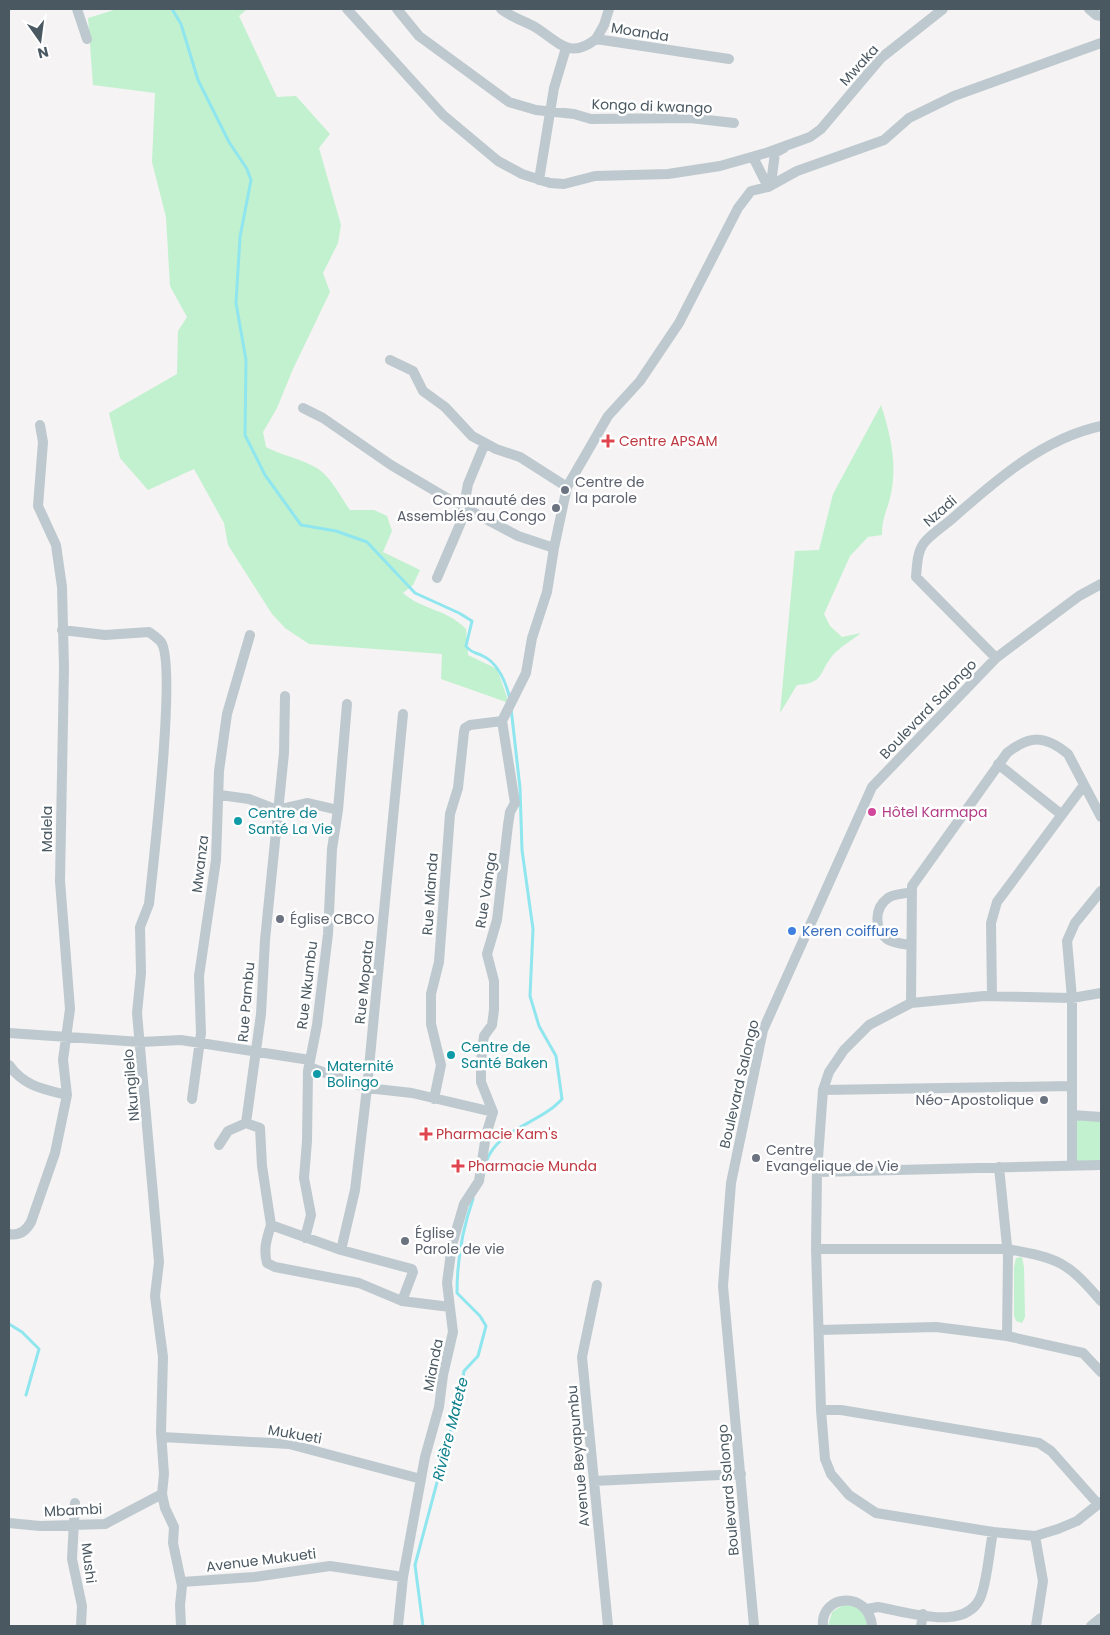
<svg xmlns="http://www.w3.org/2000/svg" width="1110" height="1635" font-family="Poppins,sans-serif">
<rect width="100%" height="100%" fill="#f5f3f3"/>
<!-- green -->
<path fill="#c2f1cf" d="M 117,9 L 247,9 L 239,16 L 277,97 L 296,96 L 330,134 L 319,148 L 341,225 L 338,243 L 323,273 L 330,292 L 293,369 L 277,408 L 263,432 L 266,447 C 281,455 298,458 313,466 C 329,473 340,496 350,510 L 374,510 L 387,516 L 392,531 L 383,552 L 420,570 L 413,585 L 403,593 C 422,610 447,609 466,629 L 468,655 L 497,669 L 509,703 L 441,679 L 442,654 L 309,644 L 285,628 L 272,614 L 228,545 L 224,523 L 194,469 L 148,490 L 120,458 L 109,413 L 177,374 L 178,331 L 187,317 L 170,286 L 166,217 L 152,162 L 155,93 L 93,85 L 88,18 Z
M 881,405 C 891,436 898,466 890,498 C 886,513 882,519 882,535 L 868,537 L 850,556 L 824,614 L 830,626 L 842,637 L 861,633 C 852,640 840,647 833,655 C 818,673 825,683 797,685 L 780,713 L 795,551 L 819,550 L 833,494 Z
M 1077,1120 L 1101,1121 L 1101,1159 L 1099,1161 L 1077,1161 Z
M 1022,1257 L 1024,1267 L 1025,1317 L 1022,1323 L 1016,1321 L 1014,1316 L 1014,1267 L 1016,1258 Z
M 843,1605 C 857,1605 867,1612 867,1626 L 828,1626 L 832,1612 Z"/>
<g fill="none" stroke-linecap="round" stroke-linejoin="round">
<!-- stream -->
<path stroke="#8fe6ee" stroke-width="3" d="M 172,9 L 181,24 L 198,80 L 229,142 L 247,169 L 251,180 L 240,237 L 236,303 L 246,360 L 245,435 L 265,475 L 301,525 L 336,531 L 367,542 L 415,593 L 459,613 L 472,621 L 466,646 C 471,653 475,652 483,656 C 498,663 506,683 510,699
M 486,1162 C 498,1128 540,1124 562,1099 L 556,1056 L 539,1026 L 530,996 L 533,929 L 522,850 L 520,788 L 511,708
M 9,1324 L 22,1332 L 39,1349 L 26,1395
M 423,1626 L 415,1565 L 460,1396 L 464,1371 L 478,1356 L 486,1326 L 480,1316 L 457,1293 C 457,1259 462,1230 473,1199"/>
<!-- minor -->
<path stroke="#bec9cf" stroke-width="10" d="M 77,9 L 87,39
M 347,9 L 443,115 L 498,161 L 522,174 L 550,183 L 564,184 L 595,176 L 668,174 L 720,166 L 766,153 L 810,137 L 821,129 L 881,58 L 943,9
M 397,9 L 419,36 L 509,102 L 536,110 L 574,114 L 591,119 L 690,118 L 734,123
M 501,9 C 511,17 524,21 535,27 C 559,42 569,60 596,39 L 729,59
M 1089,9 L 1096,15 L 1101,16
M 596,39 L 604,25 L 609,9
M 753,157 L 768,187
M 539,180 L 554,88 L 566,48
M 768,187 L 772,176 L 775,153 L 784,148
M 390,360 L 413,371 L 423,391 L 445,407 L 472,436 L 496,449 L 520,457 L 567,487
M 303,408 L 323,418 L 391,465 L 452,501 L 518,536 L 554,548
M 437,578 L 461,522 L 468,484 L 485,443
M 62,630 L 105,635 L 149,632 C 153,635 158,638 161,642 C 177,664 153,866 149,904 L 140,927 L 141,973 L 137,1013 L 159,1262 L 155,1296 L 163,1357 L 161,1432 L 164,1474 L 162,1494 L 165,1508 L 174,1527 L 173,1543 L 182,1586 L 180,1605 L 181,1626
M 996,658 L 916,577 C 917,566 917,552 924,543 C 931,534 944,526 953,518 C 996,480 1044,438 1101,426
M 285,696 L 284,753 L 265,940 L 261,1014 L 246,1123 L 260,1128 L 262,1166 L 271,1225 L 341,1250 L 412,1269 L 413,1272 L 402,1301
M 998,764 L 1062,815
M 220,795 L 249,799 L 277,810 L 308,803 L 338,810
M 910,945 C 903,944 893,943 887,939 C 874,929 874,908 888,898 C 893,894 904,894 911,892
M 1101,993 L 1072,998 L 984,996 L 911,1003 L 869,1025 L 844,1050 L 829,1072 L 823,1090 L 817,1172 L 816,1249 L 821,1410 L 825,1459 L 831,1474 L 849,1495 L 876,1513 L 993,1532 L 1035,1536 L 1058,1529 L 1077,1521 L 1101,1502
M 992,996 L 991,923 L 997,902 L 1084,785
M 911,1003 L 912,886 L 1007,753 C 1030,735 1045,735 1068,754 L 1101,817
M 9,1033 L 141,1042 L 181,1040 L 310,1060
M 9,1065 C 24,1086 42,1089 67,1095
M 309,1067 L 367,1088 L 412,1093 L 493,1112
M 823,1090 L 1072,1086
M 192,1099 L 201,1033 L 199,976 L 216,860 L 219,771 L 227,714 L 250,635
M 434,1099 L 441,1065 L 431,1024 L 431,994 L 439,962 L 450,814 L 458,788 L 464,732 L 465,728 L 470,725 L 502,721
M 493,1112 L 481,1082 L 481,1061 L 484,1036 L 492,1025 L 494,1010 L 494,981 L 487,954 L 497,920 L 508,825 L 510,812 L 515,803 L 502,721 L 526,673 L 532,638 L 547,592 L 554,548 L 567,487 L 608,416 L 640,381 L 679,323 L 738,208 L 751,191 L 768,187 L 797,171 L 884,140 L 909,118 L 954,96 L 1101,43
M 1072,1115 L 1101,1117
M 219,1145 L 228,1131 L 246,1123
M 1072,1166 L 1072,998 L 1067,941 L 1075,923 L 1101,891
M 999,1167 L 1008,1256 L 1007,1336
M 817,1172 L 1101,1165
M 271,1225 C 267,1238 263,1249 267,1263 L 275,1267 L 359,1283 L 402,1301 L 450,1307
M 9,1234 C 19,1236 26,1231 31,1222 L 55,1153 L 67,1095 L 63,1060 L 70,1009 L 60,881 L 64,668 L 62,587 L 56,545 L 38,506 L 43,442 L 40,425
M 305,1238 L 311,1215 L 304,1178 L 307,1141 L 308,1071 L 317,1025 L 328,934 L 332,849 L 338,810 L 347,704
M 816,1249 L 1007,1249 C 1058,1258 1067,1261 1101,1301
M 341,1250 L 355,1190 L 367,1088 L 403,714
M 597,1285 L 582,1357 L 608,1626
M 819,1330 L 936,1327 L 1007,1336 L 1083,1353 L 1101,1372
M 821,1410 L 841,1410 L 1039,1443 L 1051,1451 L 1098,1504
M 162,1437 L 289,1444 L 421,1479
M 594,1481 L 741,1474
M 75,1503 L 72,1559 L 82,1606 L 81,1626
M 9,1523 L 40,1526 L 105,1524 L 162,1494
M 1035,1536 L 1043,1581 L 1036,1626
M 182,1582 L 254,1577 L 330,1566 L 403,1577
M 867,1609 L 878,1607 C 908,1612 970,1634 982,1593 C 988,1574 989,1552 993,1532
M 398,1626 L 403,1577 L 425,1457 L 439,1407 L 443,1375 L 453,1332 L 447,1283 L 452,1245 L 464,1204 L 479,1181 L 486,1135 L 493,1112
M 754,1626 L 723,1286 L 731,1183 L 763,1030 L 872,787 L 996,658 L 1079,596 L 1101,584
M 823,1626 C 820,1594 869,1590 872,1626
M 921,1626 L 923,1614
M 1091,1626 L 1101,1618"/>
</g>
<!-- markers -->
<g fill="#e0444e" stroke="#fff" stroke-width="2">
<path d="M605.5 433.5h5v5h5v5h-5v5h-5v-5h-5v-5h5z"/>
<path d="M423.5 1126.5h5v5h5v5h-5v5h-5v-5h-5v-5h5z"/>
<path d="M455.5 1158.5h5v5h5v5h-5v5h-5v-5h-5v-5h5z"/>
</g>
<g fill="#6b7280" stroke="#fff" stroke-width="2">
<circle cx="565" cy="490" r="5"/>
<circle cx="556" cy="508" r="5"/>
<circle cx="280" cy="919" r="5"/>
<circle cx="1044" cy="1100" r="5"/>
<circle cx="756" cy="1158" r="5"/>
<circle cx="405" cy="1241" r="5"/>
</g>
<circle fill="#d1479c" stroke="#fff" stroke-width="2" cx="872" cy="812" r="5"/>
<g fill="#0f9aa8" stroke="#fff" stroke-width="2">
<circle cx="238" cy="821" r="5"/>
<circle cx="451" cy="1055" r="5"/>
<circle cx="317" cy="1074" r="5"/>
</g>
<circle fill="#3f7fe0" stroke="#fff" stroke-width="2" cx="792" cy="931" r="5"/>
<g text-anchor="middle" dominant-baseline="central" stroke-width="5" stroke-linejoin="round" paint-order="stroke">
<!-- street labels -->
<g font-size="14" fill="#4a5861" stroke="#fff">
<text transform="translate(640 32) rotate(9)">Moanda</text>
<text transform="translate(859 65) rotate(-48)">Mwaka</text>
<text transform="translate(652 106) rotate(2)">Kongo di kwango</text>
<text transform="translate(940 511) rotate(-41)">Nzadi</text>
<text transform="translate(928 709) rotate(-46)">Boulevard Salongo</text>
<text transform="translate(47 829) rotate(-90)">Malela</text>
<text transform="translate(200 864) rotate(-83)">Mwanza</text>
<text transform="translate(486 890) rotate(-81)">Rue Vanga</text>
<text transform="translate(430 894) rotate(-86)">Rue Mianda</text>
<text transform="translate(364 982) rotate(-84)">Rue Mopata</text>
<text transform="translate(307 985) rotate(-83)">Rue Nkumbu</text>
<text transform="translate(246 1002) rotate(-85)">Rue Pambu</text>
<text transform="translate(739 1084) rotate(-77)">Boulevard Salongo</text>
<text transform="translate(131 1085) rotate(-95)">Nkungilelo</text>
<text transform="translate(433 1365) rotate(-79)">Mianda</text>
<text transform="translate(295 1434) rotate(10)">Mukueti</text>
<text transform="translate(578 1456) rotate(-95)">Avenue Beyapumbu</text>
<text transform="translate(728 1490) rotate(-95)">Boulevard Salongo</text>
<text transform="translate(73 1510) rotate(-3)">Mbambi</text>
<text transform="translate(261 1560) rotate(-7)">Avenue Mukueti</text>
<text transform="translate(89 1563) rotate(83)">Mushi</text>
</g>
<!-- health labels -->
<g font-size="14" fill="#be3a42" stroke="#fff" text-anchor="start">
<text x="619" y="441">Centre APSAM</text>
<text x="436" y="1134">Pharmacie Kam's</text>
<text x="468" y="1166">Pharmacie Munda</text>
</g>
<!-- worship labels -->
<g font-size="14" fill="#5b616d" stroke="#fff" text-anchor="start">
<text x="575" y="482">Centre de<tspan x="575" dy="16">la parole</tspan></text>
<text x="546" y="500" text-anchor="end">Comunauté des<tspan x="546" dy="16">Assemblés au Congo</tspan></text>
<text x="290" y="919">Église CBCO</text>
<text x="1034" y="1100" text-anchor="end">Néo-Apostolique</text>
<text x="766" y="1150">Centre<tspan x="766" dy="16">Evangelique de Vie</tspan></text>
<text x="415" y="1233">Église<tspan x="415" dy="16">Parole de vie</tspan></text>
</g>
<!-- hotel labels -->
<g font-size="14" fill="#b23c85" stroke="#fff" text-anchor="start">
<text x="882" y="812">Hôtel Karmapa</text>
</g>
<!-- culture labels -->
<g font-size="14" fill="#0d838f" stroke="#fff" text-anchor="start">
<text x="248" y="813">Centre de<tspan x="248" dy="16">Santé La Vie</tspan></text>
<text x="461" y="1047">Centre de<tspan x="461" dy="16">Santé Baken</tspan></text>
<text x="327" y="1066">Maternité<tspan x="327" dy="16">Bolingo</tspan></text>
</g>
<!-- shop labels -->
<g font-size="14" fill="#366cbe" stroke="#fff" text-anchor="start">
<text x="802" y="931">Keren coiffure</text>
</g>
<!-- water labels -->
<g font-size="15" font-style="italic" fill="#0c7f8a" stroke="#fff">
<text transform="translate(450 1429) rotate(-76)">Rivière Matete</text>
</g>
</g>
<!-- border -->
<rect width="1110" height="1635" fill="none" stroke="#4a5861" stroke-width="20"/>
<!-- north arrow -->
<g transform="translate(40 40) rotate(166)" stroke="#ffffff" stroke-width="4" paint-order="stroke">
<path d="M0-4L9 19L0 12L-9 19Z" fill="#4a5861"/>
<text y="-8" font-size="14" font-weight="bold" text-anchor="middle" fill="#4a5861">N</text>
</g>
</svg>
